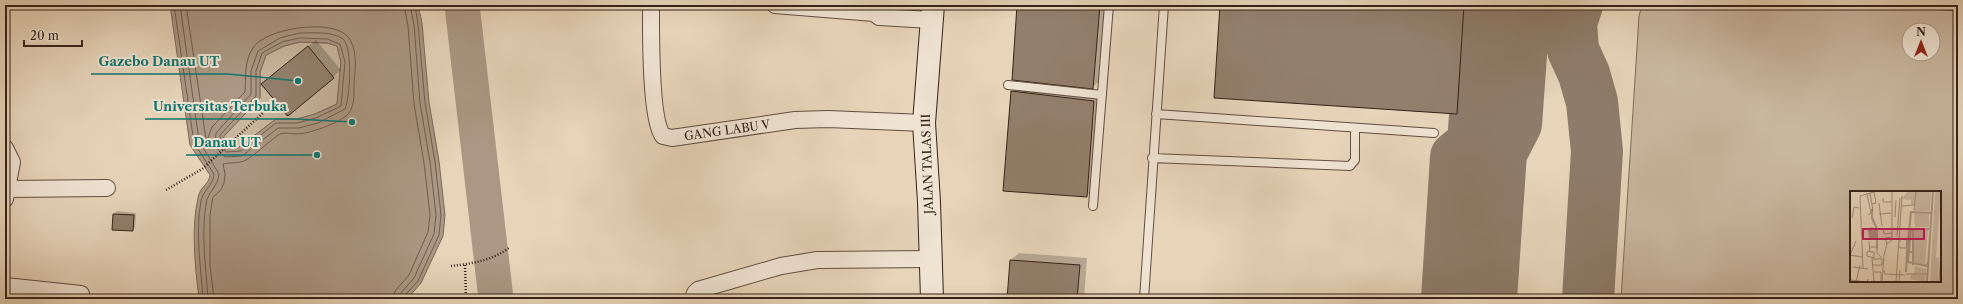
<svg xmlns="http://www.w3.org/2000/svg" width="1963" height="304" font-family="'Libre Caslon Text',serif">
<rect width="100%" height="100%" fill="#e7d4b9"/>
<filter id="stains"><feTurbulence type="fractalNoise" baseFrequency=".005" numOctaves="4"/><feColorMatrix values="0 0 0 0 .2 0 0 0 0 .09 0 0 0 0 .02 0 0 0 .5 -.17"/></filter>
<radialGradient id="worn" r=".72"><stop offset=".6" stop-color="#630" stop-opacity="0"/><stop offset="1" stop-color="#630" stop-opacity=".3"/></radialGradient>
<!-- green -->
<path fill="#c9b69e" stroke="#806c5c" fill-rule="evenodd" d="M 1642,5 L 1860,5 L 1958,11 L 1958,299 L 1621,299 L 1639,16 ZM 1909,30 L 1933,30 L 1933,54 L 1909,54 ZM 1851,192 L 1940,192 L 1940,281 L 1851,281 Z
M 300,42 L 327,43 L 337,46 L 341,62 L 337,104 L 315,114 L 297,119 L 276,119 L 238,148 L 228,149 L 223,141 L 224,136 L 260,98 L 260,72 L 266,55 L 284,46 ZM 308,47 L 334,78 L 287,116 L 262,84 Z"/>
<!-- water -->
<path fill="#ab9783" stroke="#7c6859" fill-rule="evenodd" d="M 170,5 L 418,5 L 422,23 L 429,102 L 439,161 L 445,215 L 443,236 L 421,283 L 407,299 L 200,299 L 199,298 C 195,267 191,228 198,198 C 200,186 209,185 210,175 L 190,145 ZM 300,42 L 327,43 L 337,46 L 341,62 L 337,104 L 315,114 L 297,119 L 276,119 L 238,148 L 228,148 L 223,141 L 224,136 L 260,98 L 260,72 L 266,55 L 284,46 Z"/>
<!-- shadow -->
<path fill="#0003" d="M 1018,5 L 1106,5 L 1100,80 L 1093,87 Z
M 1221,5 L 1471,5 L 1464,106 L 1457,113 Z
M 316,40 L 341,70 L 288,115 L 270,77 Z
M 1020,84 L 1101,94 L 1094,189 L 1086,196 L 1012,91 Z
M 117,211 L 136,213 L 135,227 L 133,230 L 114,214 Z
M 1019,253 L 1087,258 L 1084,299 L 1008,299 L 1011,260 Z"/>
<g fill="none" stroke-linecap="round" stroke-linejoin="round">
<!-- shore -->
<path stroke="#705c4e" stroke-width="1" d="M 174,5 L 194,143 L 214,174 C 213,186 203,190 201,201 C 195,233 201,267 203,299
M 180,5 L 199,141 L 219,174 C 218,187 208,191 206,204 C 201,236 206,267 208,299
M 186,5 L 206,139 L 208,138 L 212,127 L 245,92 C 246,77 244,61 253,48 C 265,28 333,18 348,37 C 358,49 355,70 354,84 C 354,94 355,109 346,116 C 336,124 311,133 298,134 C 293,134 285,132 280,134 C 274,137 255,155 246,160 C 239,164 230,162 223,164 L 225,174 L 224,183 L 221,190 L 213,197 L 210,215 L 210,265 L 214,299
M 300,33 C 313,33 332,31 343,39 C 353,48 350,98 345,109 L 318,123 L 299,128 L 278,128 L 242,156 L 225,157 L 221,154 L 215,144 L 216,133 L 251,94 L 251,71 L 258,51 L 280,38 Z
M 300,38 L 327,39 L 340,44 L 345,62 L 341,106 L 316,118 L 297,123 L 276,123 L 241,151 L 226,152 L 220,143 L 220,135 L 256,96 L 256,71 L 262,53 L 282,42 Z
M 393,299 L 395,291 L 409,275 L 428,232 L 430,215 L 424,163 L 414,104 L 408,26 L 404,5
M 399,299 L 401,293 L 414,278 L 434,234 L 436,215 L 430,162 L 420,103 L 414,25 L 410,5
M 404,299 L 405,295 L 418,281 L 439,235 L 441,215 L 435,162 L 425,103 L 418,24 L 415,5"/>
<!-- river -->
<path stroke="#ab9783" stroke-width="35" d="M 462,5 L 496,299"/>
<!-- taxiway -->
<path stroke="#8e7b69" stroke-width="52" d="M 1577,5 L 1571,23 L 1573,50 L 1584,74 L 1592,102 L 1597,151 L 1588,299
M 1447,299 L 1456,157 L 1473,143 L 1483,5
M 1491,299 L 1501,153 L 1516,124 L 1524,14 L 1528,5"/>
</g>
<!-- building -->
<path fill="#927f6c" stroke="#362219" d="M 1017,5 L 1100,5 L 1093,89 L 1012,80 Z
M 1220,5 L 1464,5 L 1457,114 L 1214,98 Z
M 308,46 L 334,78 L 288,116 L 261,84 Z
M 1011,91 L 1094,101 L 1087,197 L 1003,191 Z
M 113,214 L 134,215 L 133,231 L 112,230 Z
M 1010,260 L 1080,265 L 1077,299 L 1007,299 Z"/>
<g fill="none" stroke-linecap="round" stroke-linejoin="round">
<defs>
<path id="lane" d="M 1008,85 L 1102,95
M 1156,114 L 1434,133
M 1152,158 L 1350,166 L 1355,160 L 1355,128
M 1093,206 L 1109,5
M 1144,299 L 1164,5"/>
<path id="street" d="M 651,5 C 651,30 650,120 663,136 L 672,138 L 795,120 L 828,119 L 924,123
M 775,5 L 874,13 L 879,17 L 931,20
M 5,148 L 12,162 L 5,199
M 7,189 L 107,188
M 5,286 L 81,294
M 693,299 L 695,293 L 698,290 L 781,266 L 817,260 L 929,259"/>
<path id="secondary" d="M 932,299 L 929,202 L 924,123 L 933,5"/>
</defs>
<!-- lane casing -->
<use href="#lane" stroke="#624e41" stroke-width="10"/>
<!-- street casing -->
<use href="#street" stroke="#624e41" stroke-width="18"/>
<!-- secondary casing -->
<use href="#secondary" stroke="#362219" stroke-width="24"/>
<!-- path -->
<path stroke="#362219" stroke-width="2.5" stroke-dasharray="1 2" stroke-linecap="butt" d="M 166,190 L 202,169 L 275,102
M 465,265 L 466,299
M 451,266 C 471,264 494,260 510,247"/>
<!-- lane -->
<use href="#lane" stroke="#efe3d2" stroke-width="8"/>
<!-- street -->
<use href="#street" stroke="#efe3d2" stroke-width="16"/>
<!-- secondary -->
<use href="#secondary" stroke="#efe3d2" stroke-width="22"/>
</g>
<g text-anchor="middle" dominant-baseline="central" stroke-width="4" stroke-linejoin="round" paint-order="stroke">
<!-- street labels -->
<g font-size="12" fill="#362219" stroke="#efe3d2">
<text transform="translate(727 130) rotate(-8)">GANG LABU V</text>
<text transform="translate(927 164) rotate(-92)">JALAN TALAS III</text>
</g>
</g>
<!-- overview -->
<g transform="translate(1850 191)">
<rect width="91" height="91" fill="#e7d4b9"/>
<path d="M 58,0 L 81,0 L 80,20 L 64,20 L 65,15 L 61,13 L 61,9 L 52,8 ZM 85,0 L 91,0 L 86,66 L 89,67 L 88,91 L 80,91 ZM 64,21 L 79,23 L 79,36 L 65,36 ZM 64,38 L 78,39 L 75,74 L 62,71 ZM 65,75 L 76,78 L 75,91 L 60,88 L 61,83 L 64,83 Z" fill="#c9b69e"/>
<path d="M 22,36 L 26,39 L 27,46 L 24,49 L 19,48 L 18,38 Z" fill="#ab9783"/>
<path fill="none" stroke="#ab9783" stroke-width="2" d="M 22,18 L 22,27 L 27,38 L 27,58M 62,61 L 57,61 L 61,21 L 82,22M 78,72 L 76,75 L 58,71 L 61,38 L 79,38M 63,74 L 63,37M 56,81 L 57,61M 77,91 L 83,0"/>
<path fill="none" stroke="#a08d79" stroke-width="1" d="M 20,2 L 23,20M 17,3 L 21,22 L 18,24M 10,5 L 13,78M 10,5 L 27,0M 33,7 L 33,11 L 42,11M 29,12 L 32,35M 22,13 L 26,12 L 24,1M 52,15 L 65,14M 64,19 L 66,0M 29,23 L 41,22M 45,26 L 46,9M 2,27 L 4,16 L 9,17M 33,38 L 34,43 L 42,42M 47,45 L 50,7M 19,50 L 20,61 L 24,61 L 24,67 L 17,65 L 17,61 L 20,60M 37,53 L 35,47 L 42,46M 50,55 L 50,57 L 56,57 L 57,49 L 50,48 L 50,51M 20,56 L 27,56 L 27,62 L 32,67M 0,64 L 6,50M 0,64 L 12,66M 22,67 L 24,91M 22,74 L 32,74 L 32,68 L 23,68M 3,76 L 18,78M 34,79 L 35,83 L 55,84M 24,81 L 31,81 L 31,90M 56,83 L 78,83M 0,89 L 17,91 L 18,88M 6,91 L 10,74M 32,91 L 34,64 L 37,53 L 42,49 L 42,0M 46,91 L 52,5M 49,91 L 50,79M 89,91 L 91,61"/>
<path fill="#c2185b" fill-opacity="0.15" stroke="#c2185b" stroke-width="2" d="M 13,38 L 74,38 L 74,48 L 13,48 Z"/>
<rect width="91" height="91" fill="none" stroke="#362219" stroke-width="2"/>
</g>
<!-- callouts -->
<path fill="none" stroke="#0f766e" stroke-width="1.5" d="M298 81L228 74H91M352 122L295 119H145M317 155L269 155H186"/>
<g fill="#0f766e" stroke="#efe3d2" stroke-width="1.5">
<circle cx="298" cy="81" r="4"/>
<circle cx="352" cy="122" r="4"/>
<circle cx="317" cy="155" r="4"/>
</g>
<g font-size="13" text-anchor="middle" font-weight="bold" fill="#0f766e" stroke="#efe3d2" stroke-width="4" stroke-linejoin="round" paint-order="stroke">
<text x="159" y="66">Gazebo Danau UT</text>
<text x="220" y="111">Universitas Terbuka</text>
<text x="227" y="147">Danau UT</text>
</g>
<!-- margin -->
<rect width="1963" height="304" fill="none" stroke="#e7d4b9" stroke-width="20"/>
<rect x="6" y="6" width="1951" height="292" fill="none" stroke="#362219" stroke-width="2"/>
<rect x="10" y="10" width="1943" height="284" fill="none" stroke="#362219"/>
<!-- north arrow -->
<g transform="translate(1921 42)"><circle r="19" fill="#efe3d2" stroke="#a59688"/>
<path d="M0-3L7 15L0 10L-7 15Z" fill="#8f2418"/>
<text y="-6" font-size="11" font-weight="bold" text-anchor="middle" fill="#362219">N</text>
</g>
<!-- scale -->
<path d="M24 40v6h58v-6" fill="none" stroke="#362219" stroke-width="2"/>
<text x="30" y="40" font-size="12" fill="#362219" stroke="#efe3d2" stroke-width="3" paint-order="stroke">20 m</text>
<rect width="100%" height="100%" filter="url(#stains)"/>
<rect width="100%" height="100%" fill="url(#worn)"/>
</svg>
